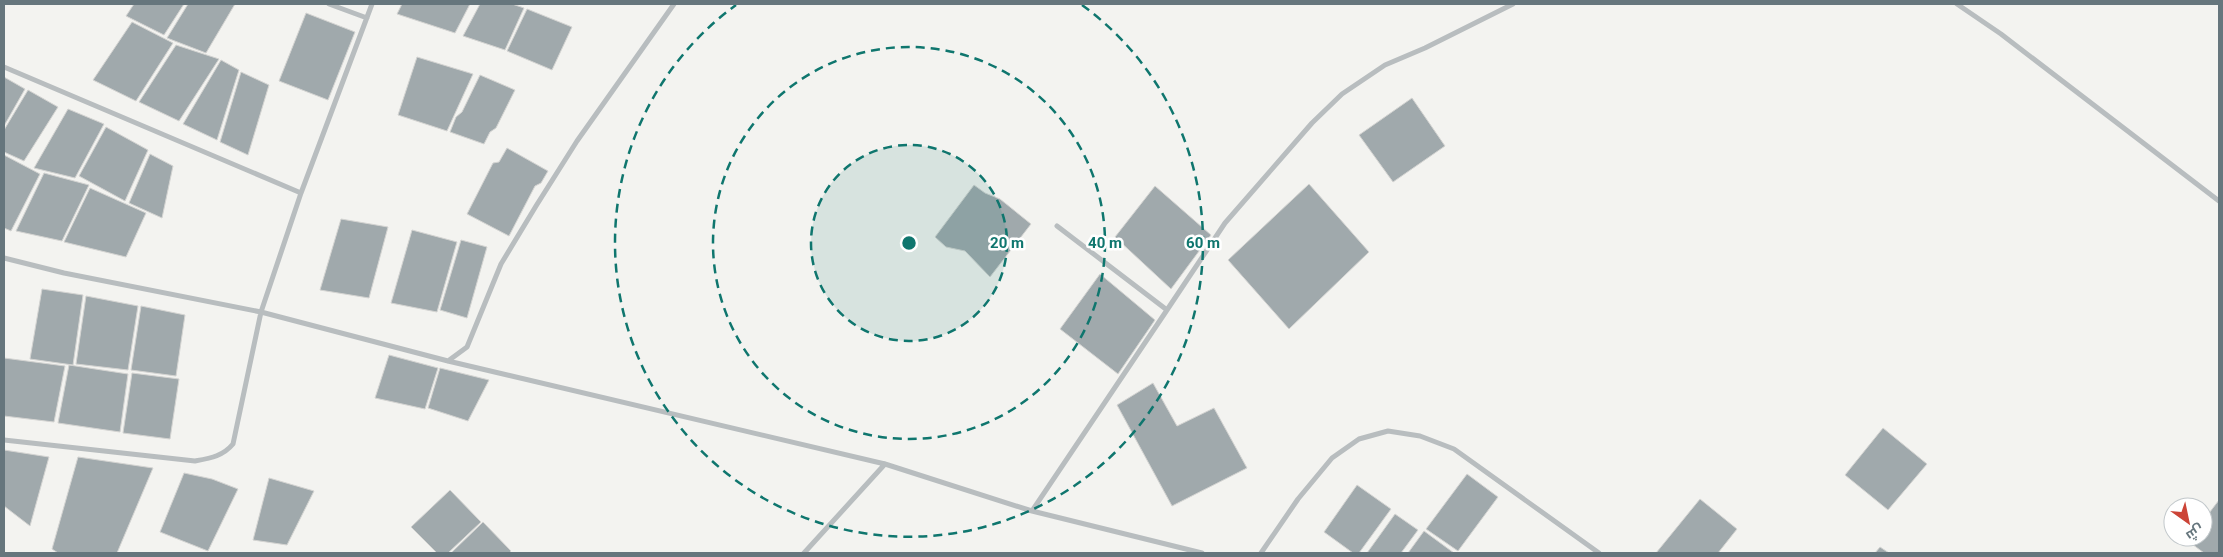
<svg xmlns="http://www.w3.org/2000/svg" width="2223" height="557" font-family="Roboto,Cairo,sans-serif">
<rect width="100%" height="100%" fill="#f3f3f0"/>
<!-- building -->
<path fill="#a0a9ac" stroke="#d4d4d2" d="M 134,4 L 184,4 L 164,35 L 126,16 Z
M 188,4 L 235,4 L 206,53 L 167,38 Z
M 402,4 L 470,4 L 455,33 L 397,14 Z
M 480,4 L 512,4 L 524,8 L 505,50 L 463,36 Z
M 527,9 L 572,27 L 552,70 L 507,51 Z
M 306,13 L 355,32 L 328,100 L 279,81 Z
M 132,22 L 173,43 L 136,101 L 93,80 Z
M 176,45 L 219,59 L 179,121 L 139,102 Z
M 417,57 L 473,74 L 447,131 L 398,115 Z
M 221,60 L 239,70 L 217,140 L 183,124 Z
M 241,72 L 269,85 L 248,155 L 220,142 Z
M 480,75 L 515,90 L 496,128 L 490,132 L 484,144 L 450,132 L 456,117 L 462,112 Z
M 4,77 L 25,89 L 4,126 Z
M 28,90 L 58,107 L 24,161 L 4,152 L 4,130 Z
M 1412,98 L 1445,146 L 1393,182 L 1359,135 Z
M 68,109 L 104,124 L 75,178 L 34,168 Z
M 106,127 L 148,150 L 125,201 L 79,176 Z
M 507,148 L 548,171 L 541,183 L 535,186 L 509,236 L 467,214 L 493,163 L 499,162 Z
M 150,154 L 173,166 L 162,218 L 129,203 Z
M 4,155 L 40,174 L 11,231 L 4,228 Z
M 44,173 L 89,185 L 62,241 L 16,231 Z
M 1309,184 L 1369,252 L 1289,329 L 1228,260 Z
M 974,185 L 985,193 L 1000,199 L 1031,224 L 990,277 L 965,251 L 946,247 L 935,237 Z
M 1155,186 L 1211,235 L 1171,289 L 1115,237 Z
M 90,188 L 146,213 L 126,257 L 64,242 Z
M 341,219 L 388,227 L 369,298 L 320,290 Z
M 412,230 L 457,242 L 437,312 L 391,303 Z
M 461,240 L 487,247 L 467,318 L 440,310 Z
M 1100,274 L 1155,320 L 1118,374 L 1060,329 Z
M 42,289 L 83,295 L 73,365 L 30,359 Z
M 86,296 L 138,306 L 128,370 L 76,364 Z
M 141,306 L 185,315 L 176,376 L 131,370 Z
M 389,355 L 438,368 L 425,409 L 375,398 Z
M 4,358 L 65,366 L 54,422 L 4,416 Z
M 69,365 L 128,374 L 120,432 L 58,423 Z
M 440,368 L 489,380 L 468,421 L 428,408 Z
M 132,373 L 179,379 L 170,439 L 123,433 Z
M 1153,383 L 1177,426 L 1214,408 L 1247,468 L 1172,506 L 1117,405 Z
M 1883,428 L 1927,464 L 1888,510 L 1845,475 Z
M 4,450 L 49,457 L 30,526 L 4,506 Z
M 78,457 L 153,468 L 117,553 L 58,553 L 52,549 Z
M 184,473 L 212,479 L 238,489 L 208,551 L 160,532 Z
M 1467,474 L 1498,497 L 1458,551 L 1426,529 Z
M 269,478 L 314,491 L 287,545 L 253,540 Z
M 1357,485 L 1391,509 L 1359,553 L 1353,553 L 1324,532 Z
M 450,490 L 481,522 L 448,553 L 437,553 L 411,527 Z
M 1700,499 L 1737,529 L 1718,553 L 1656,553 Z
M 2219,500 L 2219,553 L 2204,553 L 2188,541 L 2191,537 L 2203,537 L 2203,521 Z
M 1395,514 L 1418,530 L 1401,553 L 1367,553 Z
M 483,522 L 511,551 L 509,553 L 451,553 Z
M 1424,531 L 1454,553 L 1408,553 Z
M 1880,547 L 1889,553 L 1875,553 Z"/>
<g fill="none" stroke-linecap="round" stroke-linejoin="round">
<!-- minor -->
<path stroke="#b8bdbf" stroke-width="5" d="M 329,4 L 367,18
M 1957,4 L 2001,34 L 2219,201
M 4,67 L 301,193
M 4,258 L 64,273 L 261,312 L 448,361 L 885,464 L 1032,511 L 1167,310 L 1057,226
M 1167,310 L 1225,223 L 1312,123 L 1342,94 L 1385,65 L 1425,48 L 1513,4
M 448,361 L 467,347 L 501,264 L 536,206 L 577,141 L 674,4
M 4,440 L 195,461 C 211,458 223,456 233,444 L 261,312 L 301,193 L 372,4
M 1032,511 L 1202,553
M 804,553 L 885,464
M 1261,553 L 1298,499 L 1332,458 L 1359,439 L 1388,431 L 1420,436 L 1454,449 L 1599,553"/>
</g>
<!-- distance rings -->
<circle cx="909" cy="243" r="98" fill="#0f766e" fill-opacity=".12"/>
<g fill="none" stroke="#0f766e" stroke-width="2.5" stroke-dasharray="9 6">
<circle cx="909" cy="243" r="98"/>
<circle cx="909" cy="243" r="196"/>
<path d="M1082 5A294 294 0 1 1 736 5"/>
</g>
<circle cx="909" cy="243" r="8" fill="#0f766e" stroke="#fff" stroke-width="2.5"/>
<g font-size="15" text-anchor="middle" font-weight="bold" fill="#0f766e" stroke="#fff" stroke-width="5" stroke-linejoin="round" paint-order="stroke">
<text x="1007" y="248">20 m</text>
<text x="1105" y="248">40 m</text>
<text x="1203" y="248">60 m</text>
</g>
<!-- border -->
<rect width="2223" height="557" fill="none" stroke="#66767d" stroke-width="10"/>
<!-- north arrow -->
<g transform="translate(2188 522) rotate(147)"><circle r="24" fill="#ffffff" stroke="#c2c8cb"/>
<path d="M0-4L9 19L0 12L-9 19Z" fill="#cc4437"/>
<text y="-8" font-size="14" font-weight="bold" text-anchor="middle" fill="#66767d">ش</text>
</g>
</svg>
